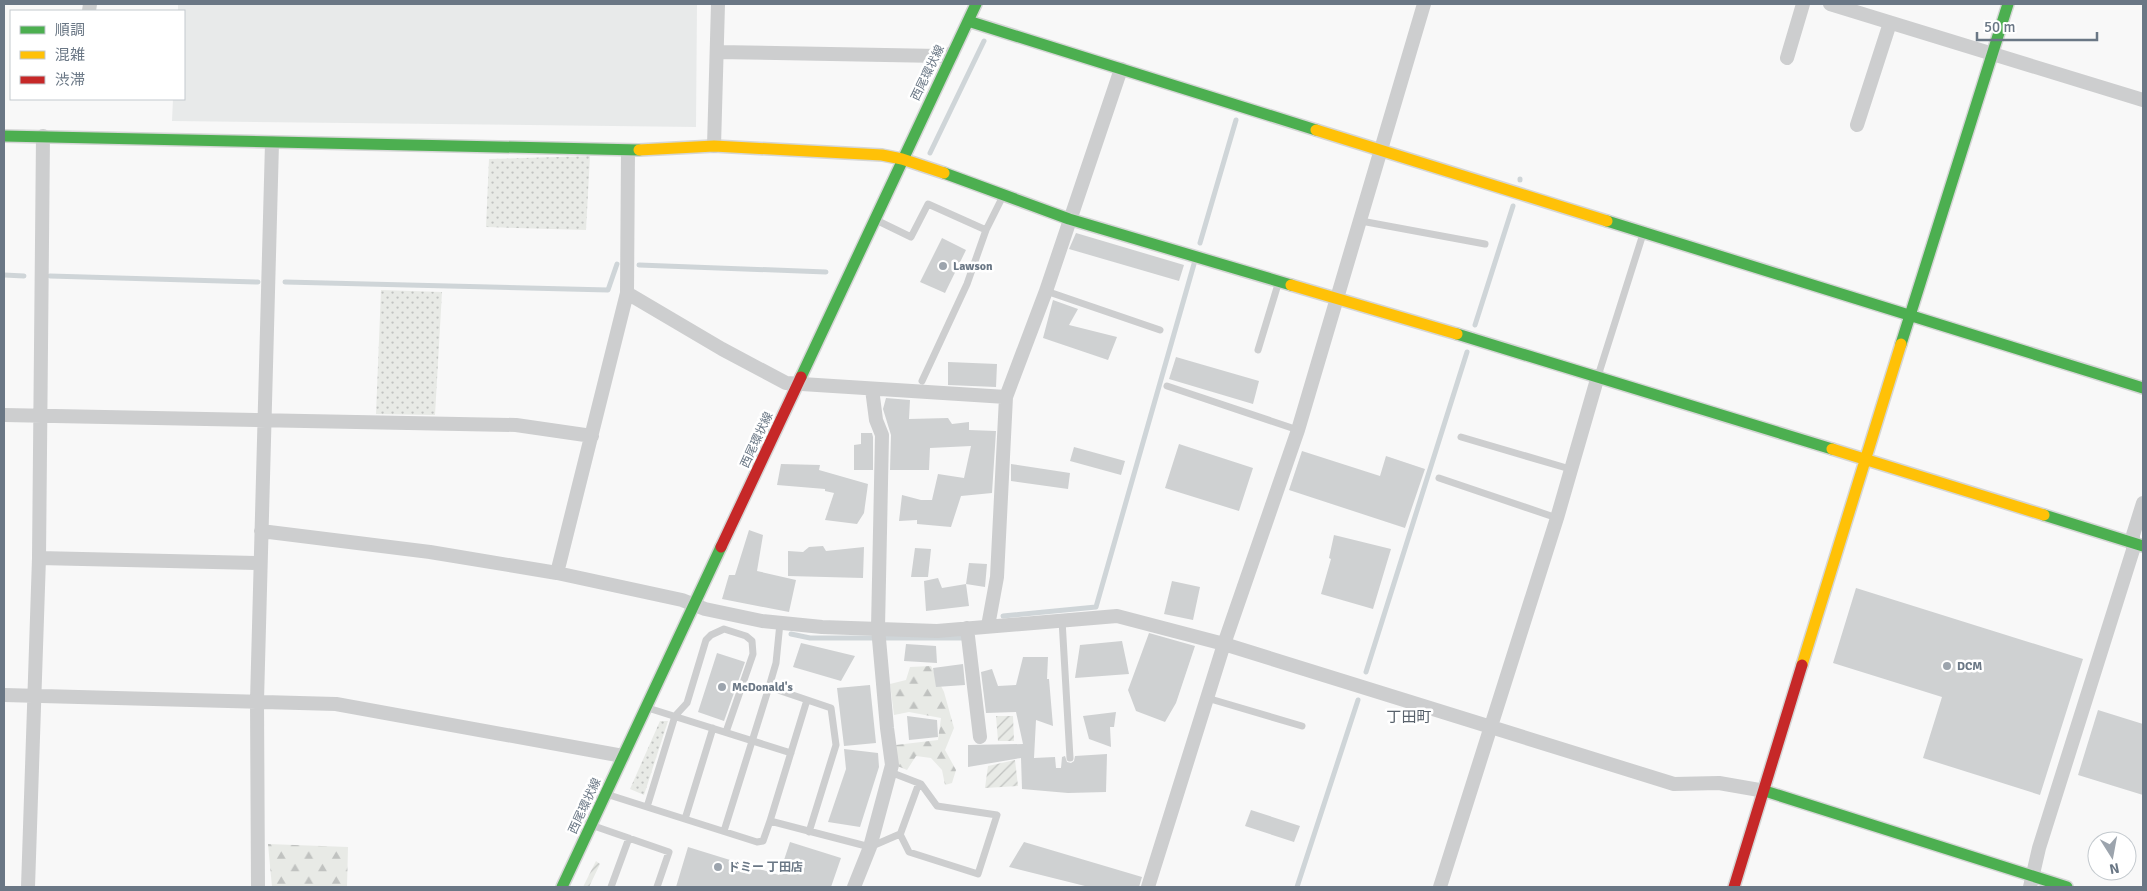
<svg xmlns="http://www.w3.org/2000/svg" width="2147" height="891" font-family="Signika,'Noto Sans JP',sans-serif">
<defs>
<pattern id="grass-dots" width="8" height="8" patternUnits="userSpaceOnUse" patternTransform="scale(1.25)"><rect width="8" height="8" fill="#e8eae6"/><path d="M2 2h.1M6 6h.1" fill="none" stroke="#c0c2c0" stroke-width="1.8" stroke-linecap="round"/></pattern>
<pattern id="forest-firs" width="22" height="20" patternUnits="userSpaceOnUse" patternTransform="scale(1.25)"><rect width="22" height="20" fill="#e8eae6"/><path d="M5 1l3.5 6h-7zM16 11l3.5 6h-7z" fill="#c0c2c0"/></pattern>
<pattern id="garden-furrows" width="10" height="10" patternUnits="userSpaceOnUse" patternTransform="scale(1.25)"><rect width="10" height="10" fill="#e8eae6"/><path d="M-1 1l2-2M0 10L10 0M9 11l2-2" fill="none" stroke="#c0c2c0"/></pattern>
</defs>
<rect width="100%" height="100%" fill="#f8f8f8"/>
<!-- built -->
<path fill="#e8eaea" d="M 178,4 L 697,4 L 696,127 L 172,121 L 173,99 L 184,99 L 184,11 L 178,11 Z"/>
<!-- grass -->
<path fill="url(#grass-dots)" d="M 590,156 L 586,230 L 486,227 L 489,159 Z
M 381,290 L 442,292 L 435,415 L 376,414 Z
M 660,721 L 668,721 L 644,795 L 630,789 Z"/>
<!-- forest -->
<path fill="url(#forest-firs)" d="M 931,666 L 944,692 L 954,728 L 945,750 L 956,770 L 952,783 L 945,785 L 942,770 L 931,758 L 916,756 L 907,770 L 895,765 L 896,745 L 938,740 L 941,718 L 909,712 L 894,715 L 890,684 L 906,680 L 910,667 Z
M 268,844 L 348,847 L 347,887 L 272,887 Z"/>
<!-- garden -->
<path fill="url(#garden-furrows)" d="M 996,716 L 1013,716 L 1014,741 L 998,741 Z
M 1015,760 L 1018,786 L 985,788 L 988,766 Z
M 596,861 L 600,864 L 589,887 L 583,887 Z"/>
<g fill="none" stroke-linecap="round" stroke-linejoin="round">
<!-- stream -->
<path stroke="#cfd5d8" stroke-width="5" d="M 930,153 L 984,41
M 1520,180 L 1520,179
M 1200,243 L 1236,120
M 639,265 L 826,272
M 4,275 L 24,276
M 50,276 L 258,282
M 285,282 L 608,290 L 617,264
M 1475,325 L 1513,206
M 1003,616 L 1096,607 L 1194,264
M 791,634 L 810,638 L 966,638
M 1366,672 L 1467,352
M 1297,887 L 1358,700"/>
</g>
<!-- building -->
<path fill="#cfd1d2" d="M 1076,233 L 1184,265 L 1179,281 L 1069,249 Z
M 942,238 L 966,250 L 945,293 L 920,282 Z
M 1053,300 L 1078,309 L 1069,325 L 1117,337 L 1108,360 L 1043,338 Z
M 1176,357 L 1259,381 L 1253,404 L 1169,379 Z
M 948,362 L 997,364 L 996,387 L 948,385 Z
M 886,398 L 910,400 L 909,419 L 948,418 L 952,424 L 969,422 L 969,430 L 996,431 L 992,493 L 961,496 L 951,527 L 917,524 L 917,520 L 899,521 L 902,495 L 921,500 L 932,500 L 938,474 L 964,478 L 971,446 L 930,448 L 929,470 L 890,470 L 891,435 L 883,409 Z
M 861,433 L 872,433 L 873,437 L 873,470 L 854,470 L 854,445 L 861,444 Z
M 1179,444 L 1253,468 L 1239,511 L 1165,488 Z
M 1074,447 L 1125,461 L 1121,475 L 1070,461 Z
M 1302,451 L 1380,476 L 1386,456 L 1425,469 L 1405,528 L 1289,490 Z
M 781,464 L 820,465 L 819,470 L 868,484 L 864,513 L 857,524 L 825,520 L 834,493 L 825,491 L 825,489 L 777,485 Z
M 1011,464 L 1070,473 L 1068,489 L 1011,481 Z
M 749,530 L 763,535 L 757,571 L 796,580 L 789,612 L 722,599 L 729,575 L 735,575 Z
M 1334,535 L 1391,549 L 1373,609 L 1321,594 L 1331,559 L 1329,558 Z
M 823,546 L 826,551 L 864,547 L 863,578 L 788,576 L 788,551 L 803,552 L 809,547 Z
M 915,548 L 931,549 L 928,577 L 911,577 Z
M 969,563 L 987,564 L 985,587 L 966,584 Z
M 938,578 L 942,588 L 966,584 L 969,606 L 926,611 L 924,581 Z
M 1172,581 L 1200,587 L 1193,620 L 1164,614 Z
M 1856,588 L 2083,659 L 2040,795 L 1923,758 L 1942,697 L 1833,663 Z
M 1149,633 L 1195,646 L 1176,703 L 1165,722 L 1136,711 L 1128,690 Z
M 1122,641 L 1129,674 L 1075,678 L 1080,645 Z
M 801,643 L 855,656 L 841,681 L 793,667 Z
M 906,644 L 936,646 L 937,663 L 904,661 Z
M 717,653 L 745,662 L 724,721 L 698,712 Z
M 1023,657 L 1048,657 L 1047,679 L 1049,679 L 1053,726 L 1036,720 L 1034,758 L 1055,757 L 1056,768 L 1061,768 L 1062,757 L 1065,756 L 1067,762 L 1071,763 L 1074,761 L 1075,756 L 1107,754 L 1106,792 L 1068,793 L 1022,789 L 1021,758 L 968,767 L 968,745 L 1023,744 L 1016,712 L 986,713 L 981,672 L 992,669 L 998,686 L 1016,685 Z
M 963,664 L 965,685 L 936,687 L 933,668 Z
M 870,685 L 876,743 L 844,746 L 837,688 Z
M 2098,710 L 2143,724 L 2143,795 L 2078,775 Z
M 1116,712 L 1114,727 L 1110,727 L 1111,747 L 1089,739 L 1083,716 Z
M 907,716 L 937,720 L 938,737 L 909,740 Z
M 844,749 L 878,753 L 879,767 L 860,827 L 828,822 L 846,769 Z
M 1251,810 L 1300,826 L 1294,842 L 1245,826 Z
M 790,842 L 841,858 L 831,887 L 676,887 L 688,847 L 779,875 Z
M 1024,842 L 1142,877 L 1139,887 L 1089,887 L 1009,867 Z"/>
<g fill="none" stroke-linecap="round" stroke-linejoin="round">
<defs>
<path id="fast" d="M 968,21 L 1316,130
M 4,136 L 639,150
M 944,173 L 1069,219 L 1291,285
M 1607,221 L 2143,388
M 1457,334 L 1832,449
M 1901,344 L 2008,4
M 801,377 L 976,4
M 2044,515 L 2143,546
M 1765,791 L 2067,887
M 562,887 L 721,547"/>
<path id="slow" d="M 1316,130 L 1607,221
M 639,150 L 714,146 L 882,155 L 902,159 L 944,173
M 1291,285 L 1457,334
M 1832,449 L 2044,515
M 1802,665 L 1901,344"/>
<path id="jam" d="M 721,547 L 801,377
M 1734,887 L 1802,665"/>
</defs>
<!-- fast casing -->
<use href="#fast" stroke="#d5d6d6" stroke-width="14"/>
<!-- slow casing -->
<use href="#slow" stroke="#d5d6d6" stroke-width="14"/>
<!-- jam casing -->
<use href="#jam" stroke="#d5d6d6" stroke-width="14"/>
<!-- lane -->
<path stroke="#cdcecf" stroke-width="7" d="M 876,220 L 911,237 L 928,204 L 986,230 L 1004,194
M 1361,221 L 1485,244
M 1046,291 L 1160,330
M 1258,350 L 1279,281
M 1598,376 L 1643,234
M 922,381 L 967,284 L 986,230
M 1167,386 L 1298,430
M 1461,437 L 1570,469
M 1439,478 L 1557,518
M 1062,620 L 1070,758
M 780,623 L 776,663 L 769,687 L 831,708 L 836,745 L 809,832
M 1207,698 L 1302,726
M 648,708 L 791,753
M 606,794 L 757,842 L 763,841 L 770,821 L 870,847 L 900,834 L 909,852 L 978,874 L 997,815 L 937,806 L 921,784 L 890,772
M 647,807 L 675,716 L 687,703 L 706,640 L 711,635 L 724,629 L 746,636 L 752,641 L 753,654 L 726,732
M 685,819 L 713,728
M 770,821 L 807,700
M 591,825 L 669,852 L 657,887
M 724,831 L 769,687
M 900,835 L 919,783
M 611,887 L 629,838"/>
<!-- street -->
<path stroke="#cdcecf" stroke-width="14" d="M 1830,4 L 2143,100
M 89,11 L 90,4
M 717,52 L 940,56 L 952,54
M 1787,58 L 1803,4
M 1857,125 L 1890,23
M 714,146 L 718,4
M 627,293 L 722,349 L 786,383 L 1006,397
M 4,415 L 516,425 L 592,436
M 261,531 L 430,552 L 557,573 L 682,600 L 705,609 L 762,621 L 822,627 L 937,631 L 1117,616 L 1224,644 L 1674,784 L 1719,783 L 1765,791
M 39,558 L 260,563
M 557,573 L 627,293 L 628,151
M 988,626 L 997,577 L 1006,397 L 1046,291 L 1121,69
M 967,628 L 980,737
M 4,695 L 336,704 L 623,756
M 28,887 L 39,558 L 43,136
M 258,887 L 257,701 L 272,143
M 854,887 L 870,847 L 892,765 L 887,728 L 878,628 L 882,435 L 876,420 L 872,389
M 1148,887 L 1224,644 L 1298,430 L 1424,4
M 1440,887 L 1557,518 L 1598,376
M 2030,887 L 2039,848 L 2133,550 L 2133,535 L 2143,503"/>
<!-- fast -->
<use href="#fast" stroke="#4caf50" stroke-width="11"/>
<!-- slow -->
<use href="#slow" stroke="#ffc107" stroke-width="11"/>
<!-- jam -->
<use href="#jam" stroke="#c62828" stroke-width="11"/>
</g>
<!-- markers -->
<g fill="#9ca4ad" stroke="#fff" stroke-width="2">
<circle cx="943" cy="266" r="5"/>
<circle cx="1947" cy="666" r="5"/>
<circle cx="722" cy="687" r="5"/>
<circle cx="718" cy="867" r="5"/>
</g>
<g text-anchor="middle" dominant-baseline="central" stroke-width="5" stroke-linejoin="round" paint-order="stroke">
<!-- street labels -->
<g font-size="12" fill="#6a7785" stroke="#fff">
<text transform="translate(928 73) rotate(-64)">西尾環状線</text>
<text transform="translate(757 440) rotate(-65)">西尾環状線</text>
<text transform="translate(585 806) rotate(-65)">西尾環状線</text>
</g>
<!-- poi labels -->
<g font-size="12" font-weight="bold" fill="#6a7785" stroke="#fff" text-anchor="start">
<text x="953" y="266">Lawson</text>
<text x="1957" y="666">DCM</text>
<text x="732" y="687">McDonald's</text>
<text x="728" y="867">ドミー 丁田店</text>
</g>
<!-- quarter labels -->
<g font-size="15" fill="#58616b" stroke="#fff">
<text x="1409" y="717">丁田町</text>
</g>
</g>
<!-- border -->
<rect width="2147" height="891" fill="none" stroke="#6a7785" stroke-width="10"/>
<!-- legend -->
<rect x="10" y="10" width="175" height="90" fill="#ffffff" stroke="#c3c9ce"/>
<rect x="20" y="26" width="25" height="8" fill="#4caf50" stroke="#c3c9ce"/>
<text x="55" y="35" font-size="15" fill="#6a7785">順調</text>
<rect x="20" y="51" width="25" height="8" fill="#ffc107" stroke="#c3c9ce"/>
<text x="55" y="60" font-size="15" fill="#6a7785">混雑</text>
<rect x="20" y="76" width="25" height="8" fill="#c62828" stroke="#c3c9ce"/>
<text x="55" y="85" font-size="15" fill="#6a7785">渋滞</text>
<!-- north arrow -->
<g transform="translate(2112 856) rotate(169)"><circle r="24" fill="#ffffff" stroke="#c3c9ce"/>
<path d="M0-4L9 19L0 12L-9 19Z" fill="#9ca4ad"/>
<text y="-8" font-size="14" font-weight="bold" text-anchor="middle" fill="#6a7785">N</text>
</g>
<!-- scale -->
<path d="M1977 32v8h120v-8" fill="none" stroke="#6a7785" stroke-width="2.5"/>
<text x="1984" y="32" font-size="15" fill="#6a7785" stroke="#ffffff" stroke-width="4" paint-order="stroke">50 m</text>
</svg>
